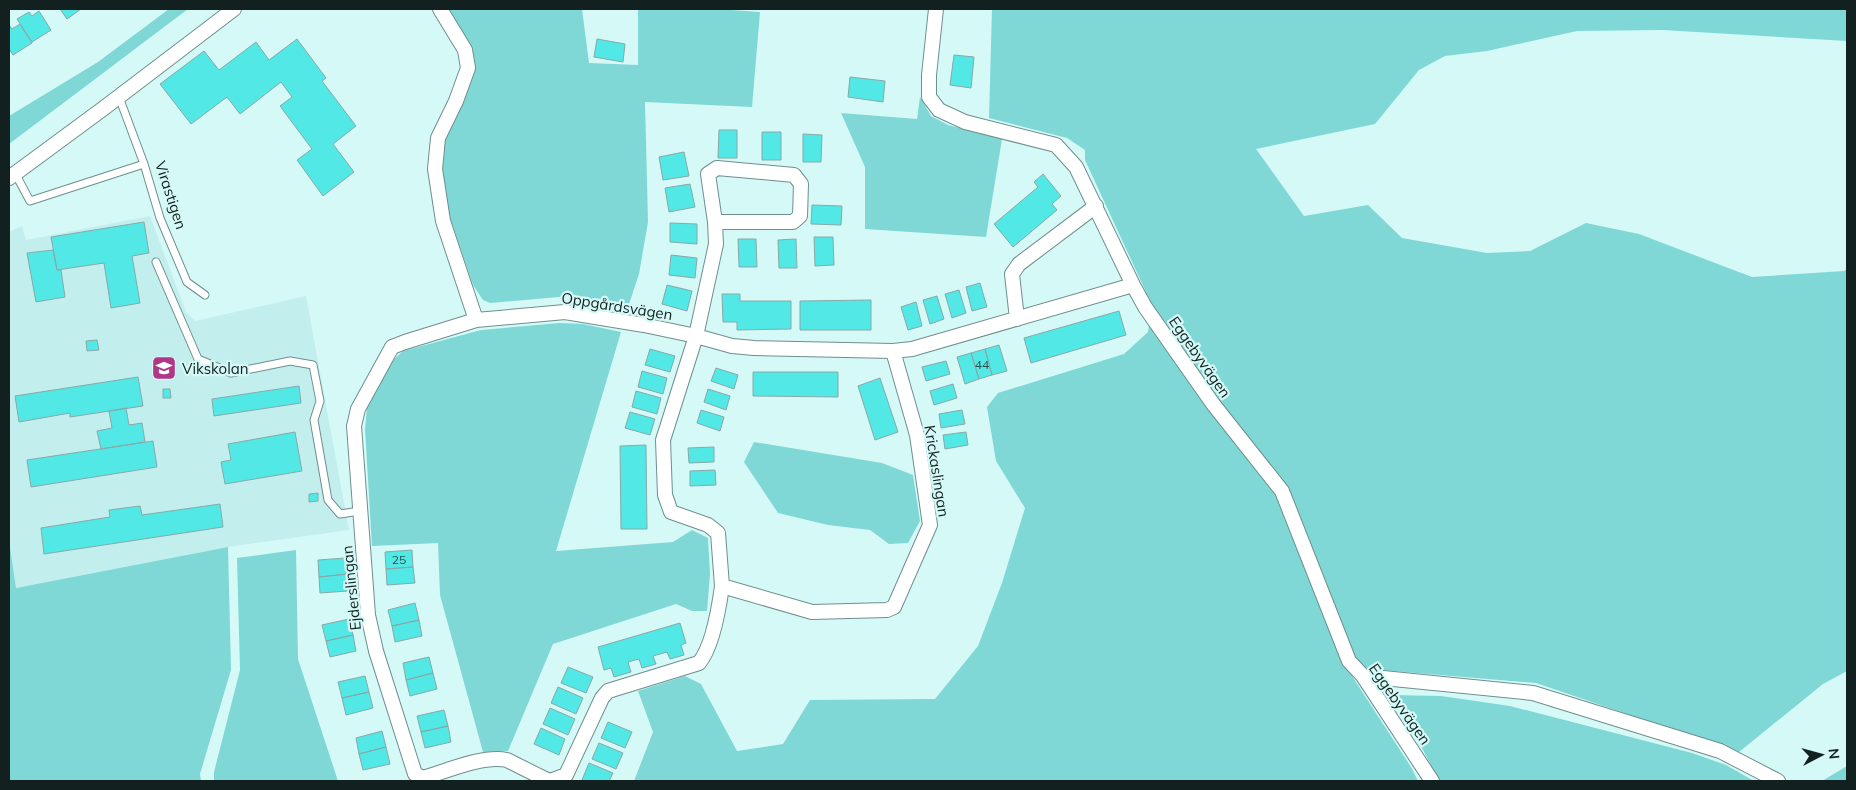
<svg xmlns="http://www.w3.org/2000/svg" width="1856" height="790" font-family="Mulish,sans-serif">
<rect width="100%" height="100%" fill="#d5f9f7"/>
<!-- built -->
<path fill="#c2efed" d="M 150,216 L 186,312 L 195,321 L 306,296 L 349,530 L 228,547 L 16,588 L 9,540 L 9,232 L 22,226 L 26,240 Z"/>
<!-- green -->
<path fill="#7fd8d6" d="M 169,9 L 188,9 L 9,144 L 9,116 L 98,62 Z
M 449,9 L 582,9 L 589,63 L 638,65 L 638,9 L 716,9 L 760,12 L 752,107 L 645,102 L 648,222 L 639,274 L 627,310 L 570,296 L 490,303 L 483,300 L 473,285 L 446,206 L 442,167 L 444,143 L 467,86 L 472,49 Z
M 992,9 L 1847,9 L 1847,41 L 1663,30 L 1577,31 L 1487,51 L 1445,56 L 1419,70 L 1375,124 L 1256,149 L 1304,216 L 1368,205 L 1402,238 L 1487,253 L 1530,251 L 1586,223 L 1639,234 L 1752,277 L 1844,271 L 1847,269 L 1847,671 L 1823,684 L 1739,752 L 1536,683 L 1381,670 L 1352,676 L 1411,767 L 1418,781 L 634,781 L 653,732 L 638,691 L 685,676 L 701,684 L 737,751 L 783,744 L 810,700 L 935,699 L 978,646 L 1002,583 L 1025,508 L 996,461 L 987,407 L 998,393 L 1124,354 L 1148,332 L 1152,305 L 1085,160 L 1085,150 L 1067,138 L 989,118 Z
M 920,97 L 931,116 L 948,125 L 1002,139 L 986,237 L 865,229 L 865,167 L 841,113 L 917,119 Z
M 560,323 L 583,324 L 621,332 L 556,551 L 673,542 L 692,530 L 708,538 L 710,574 L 707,611 L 692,611 L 676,604 L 553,644 L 508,751 L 483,752 L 440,595 L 438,543 L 372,546 L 365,429 L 367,408 L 390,363 L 403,351 L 481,330 Z
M 754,442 L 882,463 L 913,475 L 920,521 L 908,543 L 889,544 L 870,530 L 828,525 L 778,513 L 744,462 Z
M 9,540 L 16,588 L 228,547 L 231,670 L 200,774 L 201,781 L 9,781 Z
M 296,550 L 298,659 L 338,781 L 214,781 L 214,772 L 240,670 L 237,558 Z
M 1391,695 L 1441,696 L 1510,706 L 1692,753 L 1726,765 L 1754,781 L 1439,781 L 1406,717 Z
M 1847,766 L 1847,781 L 1822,781 Z"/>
<!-- building -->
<path fill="#52e8e5" stroke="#88a9a8" d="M 60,9 L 81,9 L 67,19 Z
M 39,11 L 51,30 L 32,42 L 17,19 L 29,12 L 32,16 Z
M 20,24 L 32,43 L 13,55 L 9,49 L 9,25 L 12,29 Z
M 297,39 L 326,78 L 322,81 L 356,126 L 333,144 L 354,172 L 323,196 L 297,160 L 312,149 L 280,106 L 292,97 L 281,82 L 240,114 L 227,97 L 191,124 L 160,84 L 204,51 L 219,70 L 256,42 L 269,60 Z
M 597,39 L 625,44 L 623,62 L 594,57 Z
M 954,55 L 974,57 L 971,88 L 950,85 Z
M 850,77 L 885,81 L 883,102 L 848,97 Z
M 719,130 L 737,130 L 737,158 L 718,158 Z
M 762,132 L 781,132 L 781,160 L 762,160 Z
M 803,134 L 822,135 L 821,162 L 803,162 Z
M 684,152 L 689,176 L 663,180 L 659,157 Z
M 1043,174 L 1061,196 L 1052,204 L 1057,210 L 1013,247 L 994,224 L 1038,187 L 1034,182 Z
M 690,184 L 695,207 L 669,212 L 665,188 Z
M 812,205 L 842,206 L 841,225 L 811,224 Z
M 144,222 L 149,253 L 132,256 L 140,303 L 111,308 L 104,263 L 57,270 L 51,237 Z
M 670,223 L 697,224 L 697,244 L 670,242 Z
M 814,237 L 833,237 L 834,265 L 815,266 Z
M 738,239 L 756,239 L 757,267 L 739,267 Z
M 796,239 L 797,268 L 779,268 L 778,240 Z
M 53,250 L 57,270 L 61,270 L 65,297 L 36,302 L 27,253 Z
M 671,255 L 697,258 L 695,278 L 669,275 Z
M 980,283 L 987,307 L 972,311 L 966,287 Z
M 667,285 L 692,291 L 687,311 L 662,304 Z
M 959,290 L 966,313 L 952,318 L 945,294 Z
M 722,294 L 740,294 L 740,301 L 791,301 L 791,329 L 737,330 L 737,322 L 723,322 Z
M 937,296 L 944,319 L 930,324 L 923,300 Z
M 871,300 L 871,330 L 800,330 L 800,301 Z
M 916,302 L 922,326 L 908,330 L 901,307 Z
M 1119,311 L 1126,335 L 1031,363 L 1024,338 Z
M 97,340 L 99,350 L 87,351 L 86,341 Z
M 999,345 L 1007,371 L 992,375 L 985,349 Z
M 650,349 L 675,356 L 670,372 L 645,365 Z
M 985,349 L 992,375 L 979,379 L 971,353 Z
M 971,353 L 979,379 L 965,384 L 957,357 Z
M 946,361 L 950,374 L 926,381 L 922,367 Z
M 716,368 L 738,375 L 734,389 L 711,381 Z
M 642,371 L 667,378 L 663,394 L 638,387 Z
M 753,372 L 838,372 L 838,397 L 753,396 Z
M 138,377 L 143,406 L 70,417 L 70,413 L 19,422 L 15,396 Z
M 880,378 L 898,432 L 875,440 L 858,386 Z
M 953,384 L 957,398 L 934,405 L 930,391 Z
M 299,386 L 301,403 L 214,416 L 212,399 Z
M 163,389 L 170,389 L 171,398 L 163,398 Z
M 708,389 L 730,396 L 726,410 L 704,402 Z
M 636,391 L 661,398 L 657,414 L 632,407 Z
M 126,408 L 129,425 L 142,423 L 145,442 L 101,449 L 97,431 L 112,428 L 109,411 Z
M 701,410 L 724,417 L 720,431 L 697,423 Z
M 962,410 L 965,424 L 941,428 L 939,414 Z
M 630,412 L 655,419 L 650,435 L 625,428 Z
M 295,432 L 302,471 L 225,484 L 221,462 L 231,460 L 228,444 Z
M 966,432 L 968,445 L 945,449 L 943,435 Z
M 153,441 L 157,467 L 31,487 L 27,460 Z
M 646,445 L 647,529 L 621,529 L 620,446 Z
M 714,447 L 714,462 L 689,463 L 688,448 Z
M 715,470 L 716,485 L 690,486 L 690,471 Z
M 318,493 L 318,501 L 309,502 L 309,494 Z
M 220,504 L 223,527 L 44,554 L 41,528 L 110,517 L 109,510 L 140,506 L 142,515 Z
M 412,550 L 413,567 L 386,569 L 385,552 Z
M 345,558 L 347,574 L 319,577 L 318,560 Z
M 413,567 L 415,583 L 387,585 L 386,569 Z
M 347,574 L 348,591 L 320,593 L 319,577 Z
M 415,603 L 419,620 L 392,626 L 388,610 Z
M 349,619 L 353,635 L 326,641 L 322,625 Z
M 419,620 L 422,636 L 395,642 L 392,626 Z
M 680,623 L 686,643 L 681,645 L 684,655 L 670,659 L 667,652 L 653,656 L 656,664 L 642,668 L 639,659 L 628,662 L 631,672 L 614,677 L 611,668 L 604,670 L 598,647 Z
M 353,635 L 356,651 L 330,657 L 326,641 Z
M 429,657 L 433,673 L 406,680 L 403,663 Z
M 568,667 L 593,677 L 586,693 L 561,683 Z
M 433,673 L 437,689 L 410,696 L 406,680 Z
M 365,676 L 369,692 L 342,698 L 338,682 Z
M 558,687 L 583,698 L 576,714 L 551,703 Z
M 369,692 L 373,708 L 346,715 L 342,698 Z
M 550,708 L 575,719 L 568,735 L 543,724 Z
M 444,710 L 448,726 L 421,732 L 417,716 Z
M 608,722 L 632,732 L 625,748 L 601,738 Z
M 448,726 L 451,742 L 425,748 L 421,732 Z
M 541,728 L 565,739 L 559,755 L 534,744 Z
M 382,731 L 386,747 L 359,754 L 356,738 Z
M 599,743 L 623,753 L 616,769 L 592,759 Z
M 386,747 L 390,764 L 363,770 L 359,754 Z
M 589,763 L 613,773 L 609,781 L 586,781 L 582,780 Z"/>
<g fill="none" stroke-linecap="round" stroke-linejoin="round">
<defs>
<path id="lane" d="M 119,97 L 144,164 L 160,218 L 187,282 L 205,295
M 15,173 L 30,201 L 144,164
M 156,262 L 198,359 L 231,373 L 290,361 L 313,365 L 320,401 L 314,420 L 328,500 L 340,514 L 360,511"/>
<path id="street" d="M 440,9 L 465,50 L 468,68 L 456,101 L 438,138 L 435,169 L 443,221 L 476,320 L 565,312 L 644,325 L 696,336 L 732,346 L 754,348 L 893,351 L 912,349 L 1133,285
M 936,9 L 929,75 L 929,97 L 939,110 L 965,122 L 1056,145 L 1076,167 L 1133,285 L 1145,307 L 1213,404 L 1282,491 L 1349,661 L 1363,676 L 1432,781
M 9,178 L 104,108 L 234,9
M 715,222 L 708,174 L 717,168 L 794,175 L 801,184 L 800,216 L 793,222 L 715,222 L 716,244 L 696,336 L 663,440 L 665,495 L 671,512 L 708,525 L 718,533 L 722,586 L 812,612 L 887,610 L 894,607 L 930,525 L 917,435 L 893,351
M 1017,319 L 1012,274 L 1019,264 L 1096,206
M 476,320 L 405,342 L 392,347 L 358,409 L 354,426 L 368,615 L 376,651 L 415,774 L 423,778 C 447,771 482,755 507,760 L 549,781
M 1363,676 L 1533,693 L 1720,751 L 1778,781
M 550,781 L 566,775 L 602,698 L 608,691 L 699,663 C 713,646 719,608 722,586"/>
</defs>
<!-- lane casing -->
<use href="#lane" stroke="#6e8f8d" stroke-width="9"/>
<!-- street casing -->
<use href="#street" stroke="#6e8f8d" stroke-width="16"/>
<!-- lane -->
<use href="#lane" stroke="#fff" stroke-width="7"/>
<!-- street -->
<use href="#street" stroke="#fff" stroke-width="14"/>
</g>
<!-- icons -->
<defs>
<symbol id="school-square" viewBox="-11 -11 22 22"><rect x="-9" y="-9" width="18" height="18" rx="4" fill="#b03689" stroke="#d5f9f7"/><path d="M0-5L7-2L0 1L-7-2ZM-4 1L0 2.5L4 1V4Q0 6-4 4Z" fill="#fff"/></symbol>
</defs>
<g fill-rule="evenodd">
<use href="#school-square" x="150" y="354" width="28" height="28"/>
</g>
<g text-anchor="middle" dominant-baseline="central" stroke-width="4.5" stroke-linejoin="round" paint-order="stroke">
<!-- number labels -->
<g font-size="12" fill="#225250">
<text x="982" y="364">44</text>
<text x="399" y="559">25</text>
</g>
<!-- street labels -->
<g font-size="15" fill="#12201f" stroke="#d5f9f7">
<text transform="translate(171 195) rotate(72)">Virastigen</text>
<text transform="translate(617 306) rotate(9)">Oppgårdsvägen</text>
<text transform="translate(1200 357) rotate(55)">Eggebyvägen</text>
<text transform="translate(937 471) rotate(81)">Krickaslingan</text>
<text transform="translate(351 588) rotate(-96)">Ejderslingan</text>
<text transform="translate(1400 704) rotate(55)">Eggebyvägen</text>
</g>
<!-- poi labels -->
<g font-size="15" fill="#12201f" stroke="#d5f9f7" text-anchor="start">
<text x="182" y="368">Vikskolan</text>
</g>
</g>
<!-- border -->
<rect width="1856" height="790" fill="none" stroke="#12201f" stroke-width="20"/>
<!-- north arrow -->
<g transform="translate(1821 755) rotate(84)" stroke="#d5f9f7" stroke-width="4" paint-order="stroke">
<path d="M0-4L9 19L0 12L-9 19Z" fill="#12201f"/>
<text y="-8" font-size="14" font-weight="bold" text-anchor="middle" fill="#12201f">N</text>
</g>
</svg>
